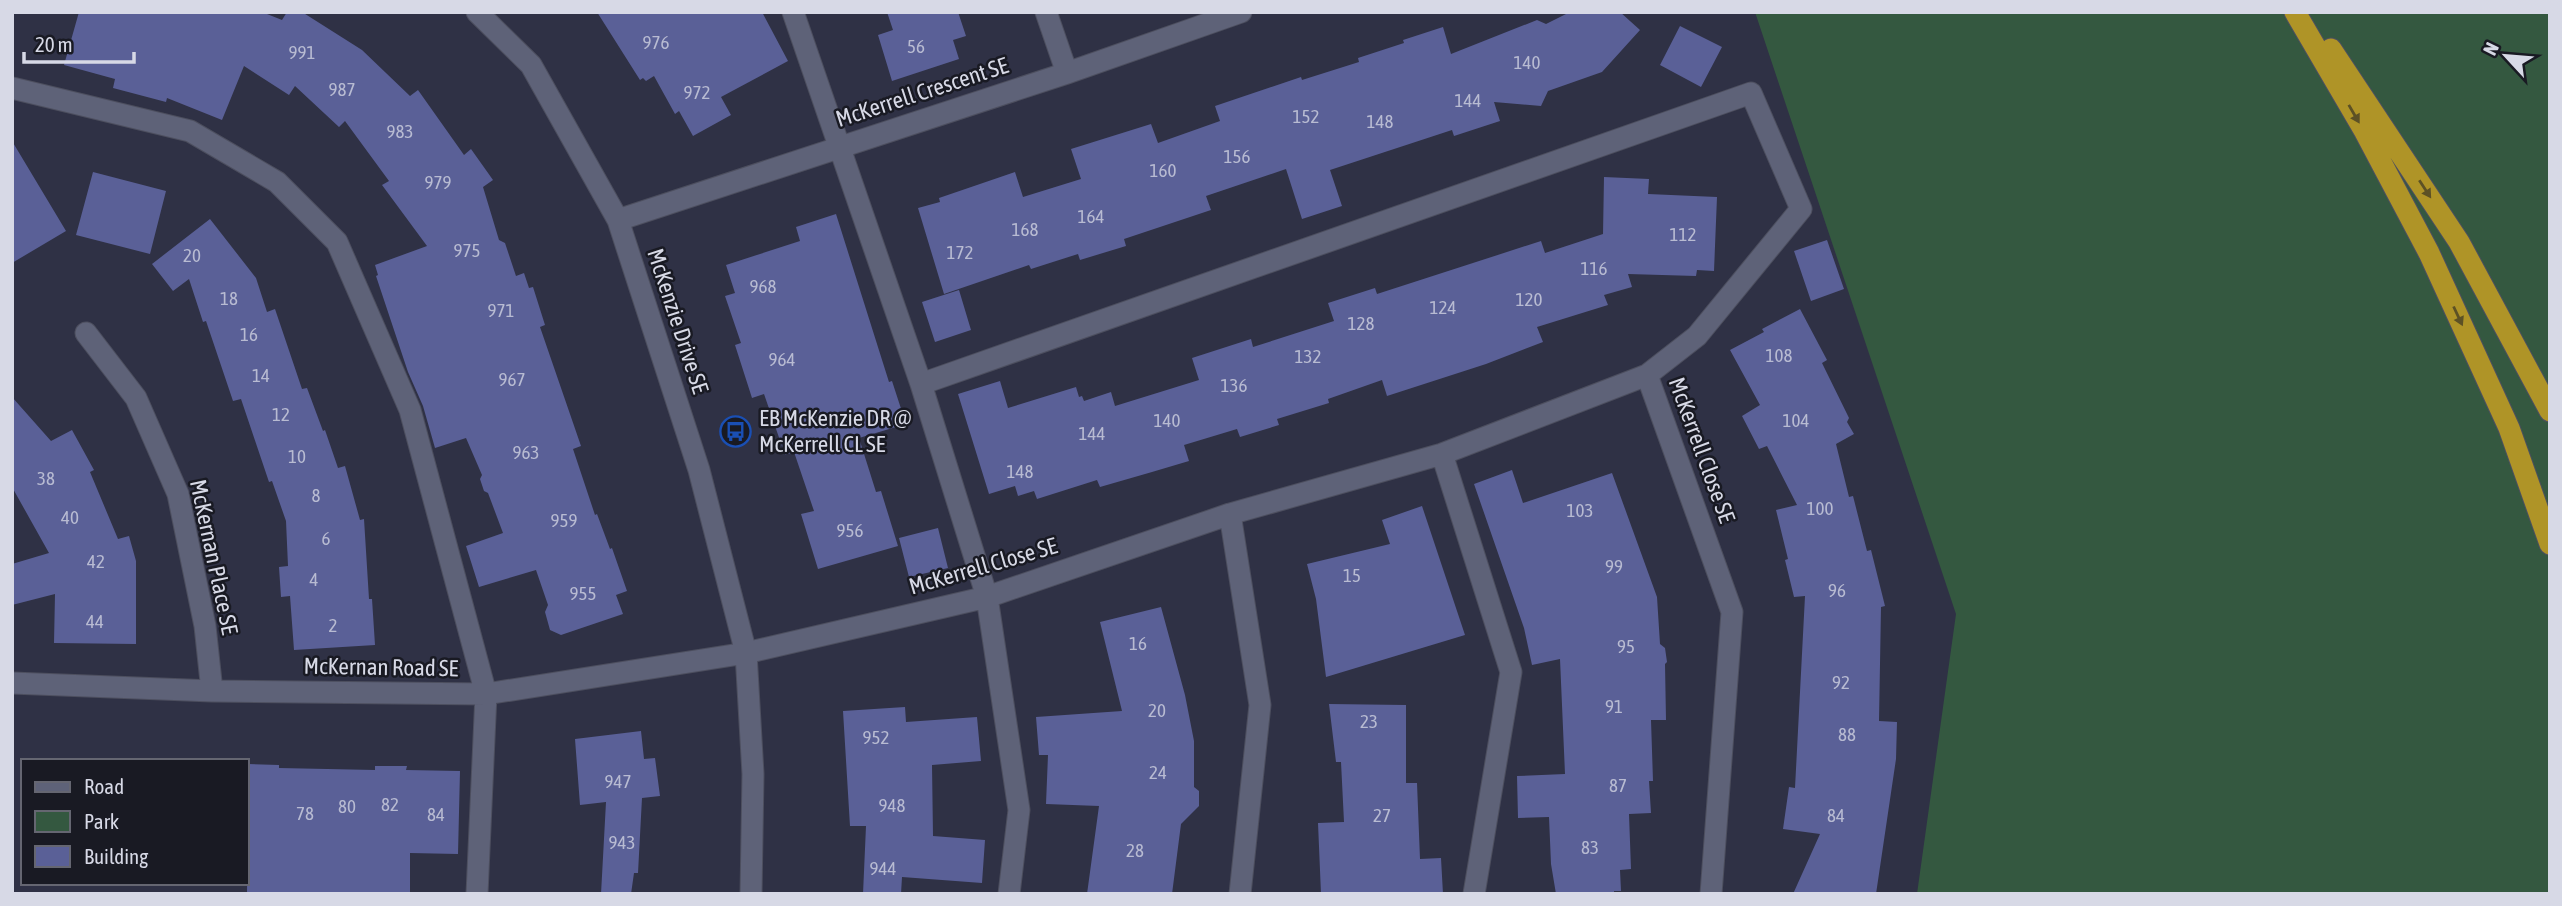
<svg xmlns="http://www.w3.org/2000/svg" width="2562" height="906" font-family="'Asap Condensed',sans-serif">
<rect width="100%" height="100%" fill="#2f3145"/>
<!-- green -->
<path fill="#345840" d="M 1755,12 L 2550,12 L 2550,894 L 1917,894 L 1956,614 Z"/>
<!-- building -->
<path fill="#5a6097" d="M 79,12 L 262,12 L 282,20 L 287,12 L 302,12 L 362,50 L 410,96 L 418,90 L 464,155 L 471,149 L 493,180 L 483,187 L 499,240 L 505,243 L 516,276 L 524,273 L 529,288 L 533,287 L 545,325 L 540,327 L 581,446 L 573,449 L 595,515 L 597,514 L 610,549 L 612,548 L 627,591 L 616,595 L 623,614 L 561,635 L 550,630 L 545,612 L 548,605 L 536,570 L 479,587 L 466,546 L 503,533 L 488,493 L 484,491 L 480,479 L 482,475 L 466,438 L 435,448 L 423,406 L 408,372 L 376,276 L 378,275 L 375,265 L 427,246 L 382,185 L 389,181 L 345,121 L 339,127 L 295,86 L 289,95 L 244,66 L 222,120 L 167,98 L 166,102 L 113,88 L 115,79 L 64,65 Z
M 597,12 L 762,12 L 788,61 L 721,97 L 731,115 L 693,136 L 679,111 L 675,114 L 654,76 L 646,81 L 643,78 L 640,80 Z
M 887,12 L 958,12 L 966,36 L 953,40 L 959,59 L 892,81 L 878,35 L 893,30 Z
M 1570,12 L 1620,12 L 1640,30 L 1602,72 L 1548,91 L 1541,106 L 1494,102 L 1500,121 L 1454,136 L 1452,130 L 1330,170 L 1342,206 L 1302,219 L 1286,169 L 1206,196 L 1211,210 L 1124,239 L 1126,246 L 1080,260 L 1078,254 L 1031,269 L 1029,265 L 944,294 L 918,208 L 940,202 L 939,198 L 1015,172 L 1023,197 L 1081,179 L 1071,149 L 1151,124 L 1158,143 L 1220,121 L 1215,106 L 1301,77 L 1302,80 L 1359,62 L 1358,58 L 1404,43 L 1403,40 L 1443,27 L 1451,54 L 1537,20 L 1546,24 Z
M 1680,26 L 1722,47 L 1701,87 L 1660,65 Z
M 12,141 L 66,231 L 12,263 Z
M 93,172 L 166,191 L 150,254 L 76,235 Z
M 1604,177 L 1649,179 L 1648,194 L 1717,197 L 1714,271 L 1697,270 L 1696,276 L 1628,274 L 1632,287 L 1604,295 L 1608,305 L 1537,327 L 1543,342 L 1486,364 L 1387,396 L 1382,380 L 1328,399 L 1329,403 L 1277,419 L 1279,425 L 1240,437 L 1237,429 L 1184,445 L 1189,461 L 1152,472 L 1100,487 L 1097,480 L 1037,499 L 1034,491 L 1018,496 L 1015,486 L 989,494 L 958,394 L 1000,381 L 1008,408 L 1076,387 L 1079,397 L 1082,396 L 1084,401 L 1111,392 L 1115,406 L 1199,380 L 1192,358 L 1251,339 L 1253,347 L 1334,321 L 1328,303 L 1375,288 L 1377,294 L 1541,241 L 1545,253 L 1603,234 Z
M 836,214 L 889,382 L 892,381 L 906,424 L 859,438 L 876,492 L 881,491 L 898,546 L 818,569 L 801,514 L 814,511 L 794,452 L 785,455 L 764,394 L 752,398 L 735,345 L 741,343 L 725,296 L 735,293 L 726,265 L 800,241 L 796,227 Z
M 210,219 L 256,278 L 267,312 L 275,309 L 302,389 L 307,388 L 323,431 L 325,430 L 338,468 L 345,466 L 360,520 L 364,519 L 369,599 L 372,599 L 375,645 L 294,650 L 290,596 L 281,597 L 279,567 L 288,566 L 286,521 L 272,481 L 269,482 L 241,399 L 233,401 L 206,321 L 203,322 L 189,279 L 173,291 L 152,264 Z
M 1827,240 L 1844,289 L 1811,301 L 1794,251 Z
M 959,290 L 971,330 L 935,342 L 922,302 Z
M 1800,309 L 1827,360 L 1822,363 L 1849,418 L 1847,422 L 1854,434 L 1836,444 L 1849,497 L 1853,496 L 1867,551 L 1871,550 L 1885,606 L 1881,607 L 1879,721 L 1897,722 L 1896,759 L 1876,894 L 1793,894 L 1820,834 L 1783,829 L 1789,787 L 1795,788 L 1805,596 L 1794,597 L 1785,560 L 1788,559 L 1776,510 L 1797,505 L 1767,446 L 1759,449 L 1742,416 L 1760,405 L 1730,350 L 1764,332 L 1762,329 Z
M 12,397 L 51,441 L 72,430 L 94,470 L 90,472 L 118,539 L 129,536 L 136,561 L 136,644 L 54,643 L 55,594 L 12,605 L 12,564 L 49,553 L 12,487 Z
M 1512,470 L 1523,503 L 1612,473 L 1657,597 L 1660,644 L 1665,648 L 1667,662 L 1665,664 L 1666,720 L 1651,720 L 1653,781 L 1649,781 L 1651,813 L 1629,814 L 1631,869 L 1620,870 L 1621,891 L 1614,891 L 1614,894 L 1556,894 L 1551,864 L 1549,817 L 1518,818 L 1517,776 L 1565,774 L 1560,659 L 1532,665 L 1524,628 L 1474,484 Z
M 1422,506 L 1465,635 L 1326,677 L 1316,599 L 1307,564 L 1390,544 L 1382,520 Z
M 938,528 L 948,568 L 909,577 L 899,538 Z
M 1161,607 L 1185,695 L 1194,741 L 1194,787 L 1199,791 L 1199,806 L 1181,824 L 1172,894 L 1087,894 L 1099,806 L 1046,804 L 1048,755 L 1039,755 L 1036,717 L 1122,711 L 1100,622 Z
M 1329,704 L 1406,705 L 1406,783 L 1417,783 L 1420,859 L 1441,858 L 1443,894 L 1321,894 L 1318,823 L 1344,822 L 1341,762 L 1336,762 Z
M 905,707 L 906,722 L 977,717 L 981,761 L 932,765 L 933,836 L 985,840 L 982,883 L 902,877 L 901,894 L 863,894 L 866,826 L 850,826 L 843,711 Z
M 641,731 L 644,759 L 655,758 L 660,796 L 642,798 L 638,873 L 634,873 L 631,894 L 601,894 L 606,802 L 580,805 L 575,739 Z
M 248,764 L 279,765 L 279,768 L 375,770 L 375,766 L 407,766 L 406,770 L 460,771 L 458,854 L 410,853 L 410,894 L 247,894 Z"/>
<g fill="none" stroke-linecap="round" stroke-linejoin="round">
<defs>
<path id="minor" d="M 477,12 L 531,65 L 618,220 L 699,470 L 746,653 L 753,774 L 751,894
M 793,12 L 921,384 L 987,597 L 1019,810 L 1009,894
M 1046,12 L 1067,73
M 12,88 L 190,131 L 277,182 L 337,242 L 410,410 L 486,694 L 477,894
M 618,220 L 1067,73 L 1241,12
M 86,333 L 136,398 L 178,494 L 205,626 L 212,691
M 1647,375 L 1732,612 L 1711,894
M 1442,454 L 1511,672 L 1474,894
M 1230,514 L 1260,705 L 1240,894
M 12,683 L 212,691 L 486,694 L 746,653 L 987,597 L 1230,514 L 1442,454 L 1647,375 L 1697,336 L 1801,209 L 1751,93 L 921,384"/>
<path id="highway" d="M 2295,12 L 2365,132 L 2429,253 L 2509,428 L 2550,544
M 2331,49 L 2459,242 L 2550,411"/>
</defs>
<!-- minor casing -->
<use href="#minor" stroke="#4d4f5f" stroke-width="23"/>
<!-- highway casing -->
<use href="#highway" stroke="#4d4f5f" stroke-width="23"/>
<!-- minor -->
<use href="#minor" stroke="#5e6278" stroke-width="21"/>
<!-- highway -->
<use href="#highway" stroke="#af9427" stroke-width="21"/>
</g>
<!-- one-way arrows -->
<defs><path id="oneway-solid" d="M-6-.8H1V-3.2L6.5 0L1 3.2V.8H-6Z" transform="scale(1.75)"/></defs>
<g fill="#5c5125">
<use href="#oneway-solid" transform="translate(2354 114) rotate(60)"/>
<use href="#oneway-solid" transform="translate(2425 189) rotate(57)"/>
<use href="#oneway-solid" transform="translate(2458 316) rotate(65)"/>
</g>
<!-- icons -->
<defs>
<symbol id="bus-ring" viewBox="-11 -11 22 22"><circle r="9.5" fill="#191a23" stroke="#1a4fb4" stroke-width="1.5"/><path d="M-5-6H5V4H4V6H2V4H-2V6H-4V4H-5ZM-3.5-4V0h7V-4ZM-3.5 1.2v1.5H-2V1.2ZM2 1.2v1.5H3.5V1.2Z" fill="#1a4fb4"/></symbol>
</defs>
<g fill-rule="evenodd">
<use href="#bus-ring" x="718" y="414" width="35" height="35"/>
</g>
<g text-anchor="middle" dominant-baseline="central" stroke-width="5" stroke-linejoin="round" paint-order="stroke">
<!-- number labels -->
<g font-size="19" fill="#b8bbd2">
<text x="656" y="42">976</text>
<text x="916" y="46">56</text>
<text x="302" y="52">991</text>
<text x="1527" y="62">140</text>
<text x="342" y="89">987</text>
<text x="697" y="92">972</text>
<text x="1468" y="100">144</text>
<text x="1306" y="116">152</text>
<text x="1380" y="121">148</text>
<text x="400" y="131">983</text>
<text x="1237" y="156">156</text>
<text x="1163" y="170">160</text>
<text x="438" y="182">979</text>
<text x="1091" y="216">164</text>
<text x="1025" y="229">168</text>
<text x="1683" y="234">112</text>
<text x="467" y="250">975</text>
<text x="960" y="252">172</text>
<text x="192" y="255">20</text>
<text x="1594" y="268">116</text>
<text x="763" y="286">968</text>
<text x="229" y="298">18</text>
<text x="1529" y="299">120</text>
<text x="1443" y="307">124</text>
<text x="501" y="310">971</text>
<text x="1361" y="323">128</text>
<text x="249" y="334">16</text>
<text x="1779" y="355">108</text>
<text x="1308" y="356">132</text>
<text x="782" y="359">964</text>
<text x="261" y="375">14</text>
<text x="512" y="379">967</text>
<text x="1234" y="385">136</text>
<text x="281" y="414">12</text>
<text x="1167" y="420">140</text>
<text x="1796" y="420">104</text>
<text x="1092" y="433">144</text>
<text x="526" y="452">963</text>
<text x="297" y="456">10</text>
<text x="1020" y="471">148</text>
<text x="46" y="478">38</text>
<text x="316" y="495">8</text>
<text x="1820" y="508">100</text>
<text x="1580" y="510">103</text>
<text x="70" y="517">40</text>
<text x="564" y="520">959</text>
<text x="850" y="530">956</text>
<text x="326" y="538">6</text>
<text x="96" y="561">42</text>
<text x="1614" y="566">99</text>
<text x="1352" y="575">15</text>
<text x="314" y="579">4</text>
<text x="1837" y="590">96</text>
<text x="583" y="593">955</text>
<text x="95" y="621">44</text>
<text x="333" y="625">2</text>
<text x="1138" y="643">16</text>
<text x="1626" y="646">95</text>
<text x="1841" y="682">92</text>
<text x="1614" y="706">91</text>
<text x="1157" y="710">20</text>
<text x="1369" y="721">23</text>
<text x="1847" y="734">88</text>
<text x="876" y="737">952</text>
<text x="1158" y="772">24</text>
<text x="618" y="781">947</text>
<text x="1618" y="785">87</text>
<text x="390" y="804">82</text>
<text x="892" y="805">948</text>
<text x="347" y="806">80</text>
<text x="305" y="813">78</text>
<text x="436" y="814">84</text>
<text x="1382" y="815">27</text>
<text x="1836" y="815">84</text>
<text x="622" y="842">943</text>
<text x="1590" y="847">83</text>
<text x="1135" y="850">28</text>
<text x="883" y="868">944</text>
</g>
<!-- street labels -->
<g font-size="23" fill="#d7d9e6" stroke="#191a23">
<text transform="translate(922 92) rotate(-18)">McKerrell Crescent SE</text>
<text transform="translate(678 321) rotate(72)">McKenzie Drive SE</text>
<text transform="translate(1702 450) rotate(70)">McKerrell Close SE</text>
<text transform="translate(214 557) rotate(78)">McKernan Place SE</text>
<text transform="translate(983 566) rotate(-16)">McKerrell Close SE</text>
<text transform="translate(381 667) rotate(1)">McKernan Road SE</text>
</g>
<!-- poi labels -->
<g font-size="23" fill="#d7d9e6" stroke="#191a23" text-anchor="start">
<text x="759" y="418">EB McKenzie DR @<tspan x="759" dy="26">McKerrell CL SE</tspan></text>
</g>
</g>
<!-- border -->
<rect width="2562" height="906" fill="none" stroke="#d7d9e6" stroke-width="28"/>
<!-- legend -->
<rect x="21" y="759" width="228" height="126" fill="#191a23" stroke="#656671" stroke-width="2"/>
<rect x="35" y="782" width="35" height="10" fill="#5e6278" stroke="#656671" stroke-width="2"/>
<text x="84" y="794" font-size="21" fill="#d7d9e6">Road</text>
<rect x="35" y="811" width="35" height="21" fill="#345840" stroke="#656671" stroke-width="2"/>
<text x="84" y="829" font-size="21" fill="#d7d9e6">Park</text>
<rect x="35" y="846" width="35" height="21" fill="#5a6097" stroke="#656671" stroke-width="2"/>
<text x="84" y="864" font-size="21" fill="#d7d9e6">Building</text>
<!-- north arrow -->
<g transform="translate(2506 56) rotate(296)" stroke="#191a23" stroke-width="5" paint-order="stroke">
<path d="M0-5L12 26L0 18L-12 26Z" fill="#d7d9e6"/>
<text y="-10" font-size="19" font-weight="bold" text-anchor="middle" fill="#d7d9e6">N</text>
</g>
<!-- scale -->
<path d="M24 52v10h110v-10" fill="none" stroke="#d7d9e6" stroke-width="3.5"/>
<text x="35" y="52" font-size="21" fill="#d7d9e6" stroke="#191a23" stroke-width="5" paint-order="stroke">20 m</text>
</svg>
